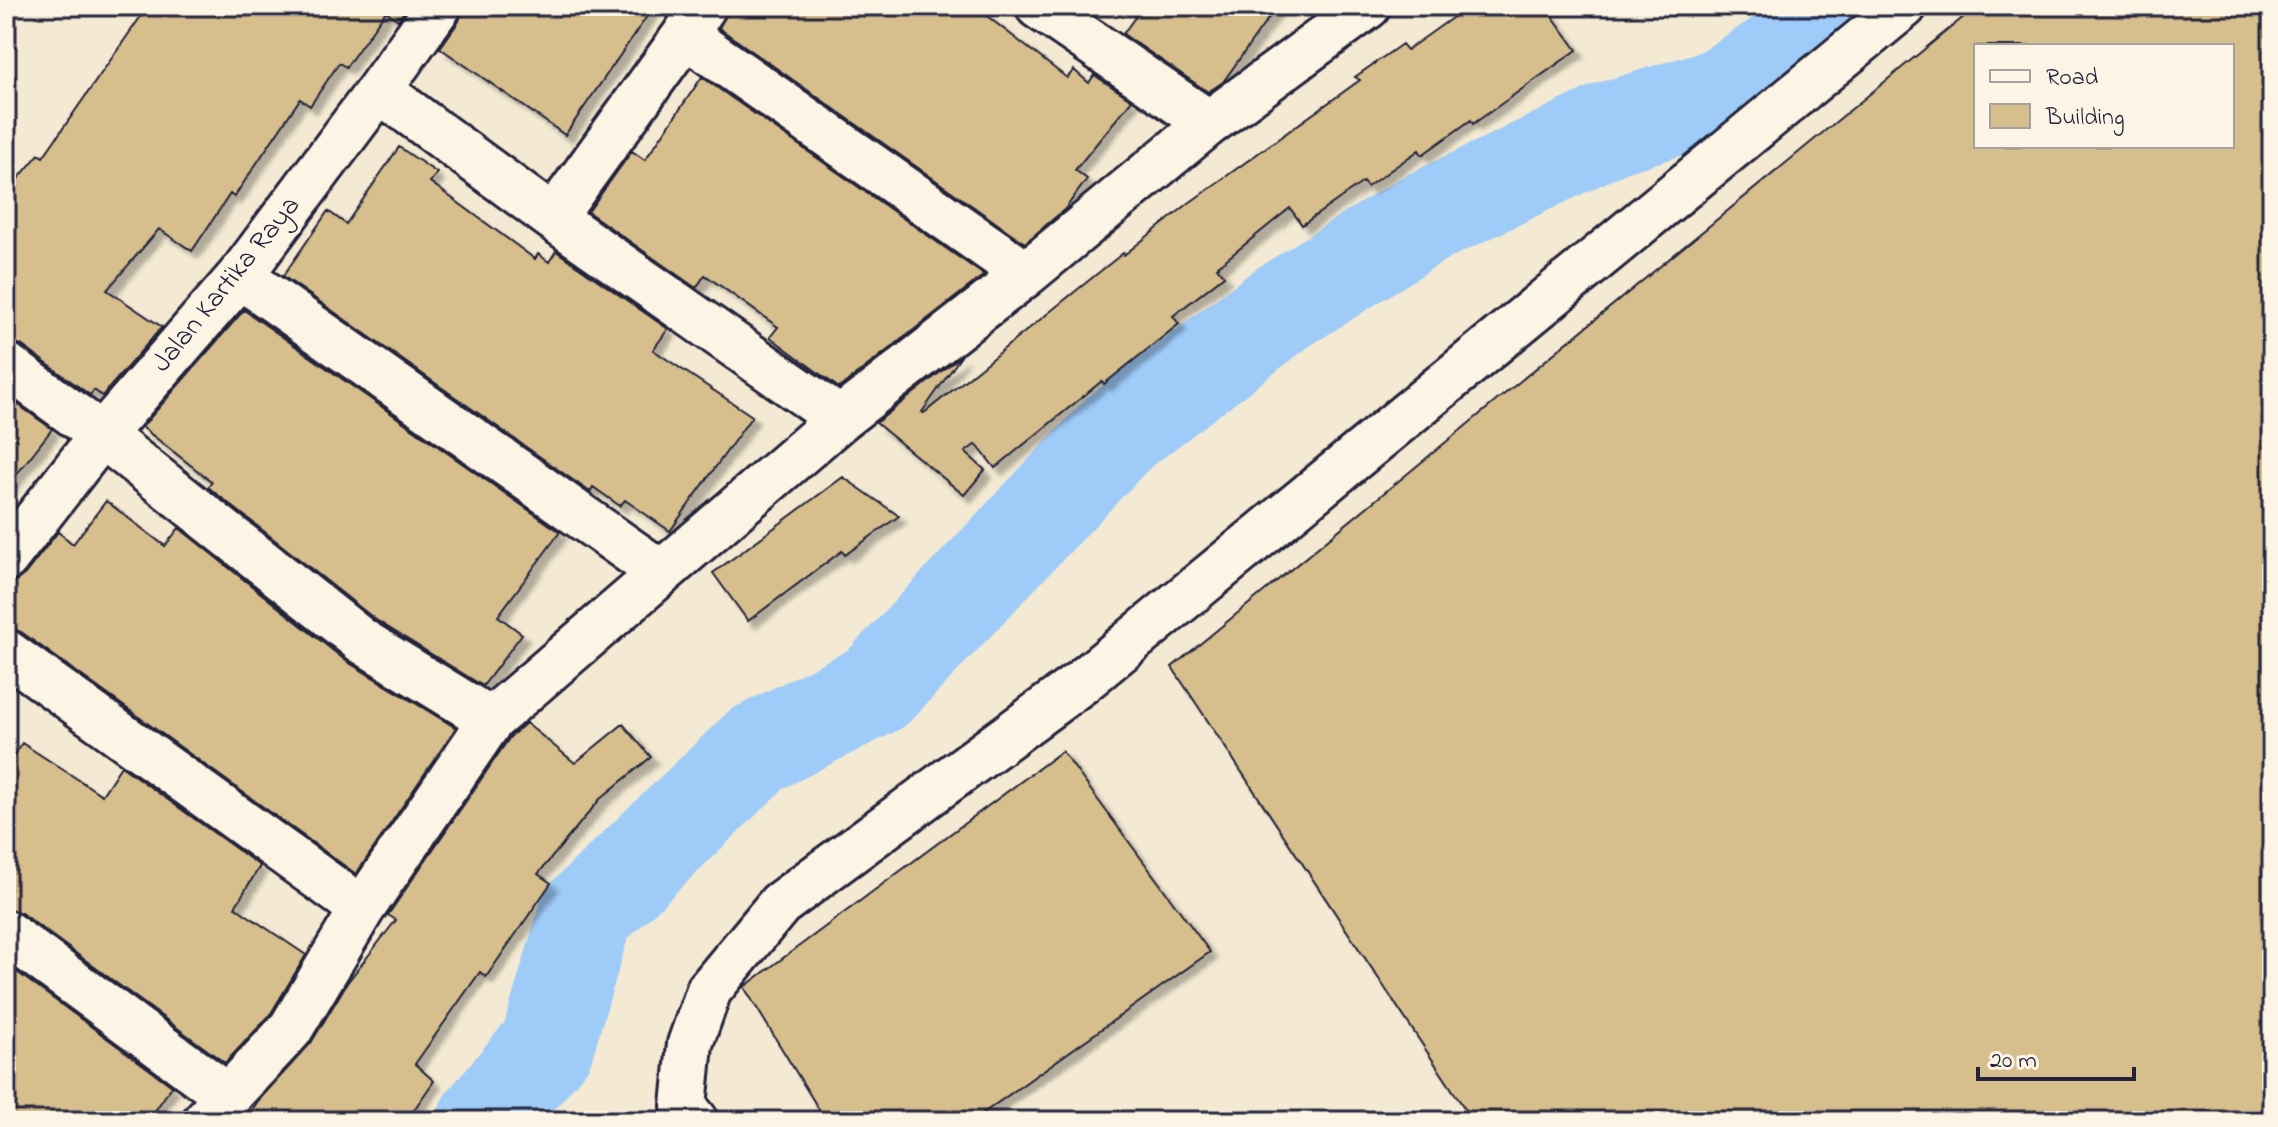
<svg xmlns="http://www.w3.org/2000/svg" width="2278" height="1127" font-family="'Indie Flower',sans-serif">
<defs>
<filter id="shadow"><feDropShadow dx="7" dy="7" stdDeviation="2" flood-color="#0004"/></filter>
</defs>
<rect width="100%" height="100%" fill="#f4ead3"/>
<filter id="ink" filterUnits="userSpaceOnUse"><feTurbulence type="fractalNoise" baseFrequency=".0125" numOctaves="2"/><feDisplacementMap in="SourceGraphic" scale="16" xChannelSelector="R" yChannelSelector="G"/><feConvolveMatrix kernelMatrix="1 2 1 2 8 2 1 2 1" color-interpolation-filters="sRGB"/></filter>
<g filter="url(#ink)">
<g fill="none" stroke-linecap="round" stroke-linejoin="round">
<!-- river -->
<path stroke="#9ecbf8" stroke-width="94" d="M 484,1121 L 547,1045 L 586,914 L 757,749 L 877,688 L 1118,433 L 1282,308 L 1421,220 L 1611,128 L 1722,94 L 1810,37 L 1826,6"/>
</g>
<!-- building -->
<path fill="#d6be8d" stroke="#22223b" stroke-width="2" fill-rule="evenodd" filter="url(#shadow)" d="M 148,6 L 408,6 L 398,20 L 386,11 L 346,67 L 339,63 L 310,106 L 300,99 L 234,197 L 230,194 L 192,251 L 159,229 L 107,290 L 162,327 L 102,396 L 94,390 L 90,395 L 21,345 L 6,340 L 6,193 L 39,154 L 43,157 Z
M 464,6 L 654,6 L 565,135 L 440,48 L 459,21 Z
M 729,6 L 974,6 L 1067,78 L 1074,70 L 1089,83 L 1094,75 L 1132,100 L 1075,170 L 1087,179 L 1065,209 L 1025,243 L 719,28 Z
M 1143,6 L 1277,6 L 1223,82 L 1208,92 L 1123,34 Z
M 1469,6 L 1545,6 L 1577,50 L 1473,124 L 1471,120 L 1422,155 L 1419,150 L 1367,187 L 1363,182 L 1302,225 L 1290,208 L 1217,267 L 1224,276 L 1173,316 L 1179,324 L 1104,384 L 1102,381 L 995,468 L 976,444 L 965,452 L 985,470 L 964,495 L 876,423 L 962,355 L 922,412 L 924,413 L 1123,253 L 1124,255 L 1189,203 L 1360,80 L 1355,77 L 1402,44 L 1407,50 Z
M 1977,6 L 2272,6 L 2272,1121 L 1473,1121 L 1172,667 ZM 1976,46 L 2232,46 L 2232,146 L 1976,146 Z
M 702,77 L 984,275 L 839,388 L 770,337 L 778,327 L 705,275 L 696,288 L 588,212 L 632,151 L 645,160 Z
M 399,147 L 437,173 L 430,182 L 535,259 L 538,254 L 549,262 L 556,251 L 668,329 L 653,350 L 752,416 L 670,531 L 625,500 L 620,506 L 593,487 L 590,492 L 283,276 L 328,211 L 346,224 Z
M 244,310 L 560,532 L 498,616 L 522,634 L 483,686 L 376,620 L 208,487 L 212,482 L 142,427 Z
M 6,396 L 52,429 L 6,488 Z
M 843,477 L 899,516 L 845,555 L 842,551 L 748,621 L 713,573 Z
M 106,501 L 165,546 L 179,528 L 346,661 L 456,728 L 356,874 L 21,632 L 6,627 L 6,582 L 16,581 L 25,574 L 58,532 L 73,544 Z
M 526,723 L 575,763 L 623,724 L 651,757 L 600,799 L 538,874 L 551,883 L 486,977 L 480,972 L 415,1064 L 434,1081 L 406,1121 L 245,1121 L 258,1101 L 311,1043 L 347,983 L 396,920 L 388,915 L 510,737 Z
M 22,743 L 102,795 L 121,766 L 260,866 L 235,907 L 306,955 L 270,1015 L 225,1063 L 21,913 L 6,908 L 6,768 Z
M 1062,751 L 1210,952 L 972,1121 L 826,1121 L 744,987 Z
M 6,964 L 172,1086 L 148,1121 L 6,1121 Z"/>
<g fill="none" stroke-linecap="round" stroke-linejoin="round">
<defs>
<path id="minor" d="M 704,6 L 685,35 L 1026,274
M 1038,6 L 1209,123
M 379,90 L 553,218 L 840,419
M 553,218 L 685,35
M 240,276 L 660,572
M 6,365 L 102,435 L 362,641 L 491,720
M 6,558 L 102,435 L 240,276 L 379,90 L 439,6
M 6,652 L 362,909
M 6,933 L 229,1097
M 205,1121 L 290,1030 L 362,909 L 491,720 L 840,419 L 1026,274 L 1209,123 L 1368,6
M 696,1121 L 684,1106 L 690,1044 L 709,990 L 780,904 L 1083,681 L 1904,6"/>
</defs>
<!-- minor casing -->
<use href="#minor" stroke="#22223b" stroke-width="50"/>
<!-- minor -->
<use href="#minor" stroke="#fcf5e5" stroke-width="44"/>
</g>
</g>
<g text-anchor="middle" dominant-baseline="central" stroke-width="7" stroke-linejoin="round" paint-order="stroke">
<!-- street labels -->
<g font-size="28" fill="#22223b" stroke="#fcf5e5">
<text transform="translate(227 285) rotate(-51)">Jalan Kartika Raya</text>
</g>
</g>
<!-- margin -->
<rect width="2278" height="1127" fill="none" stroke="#fcf5e5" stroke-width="32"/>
<rect x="16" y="16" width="2246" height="1095" fill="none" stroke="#22223b" stroke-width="3" filter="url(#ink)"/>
<!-- legend -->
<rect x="1974" y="44" width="260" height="104" fill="#fcf5e5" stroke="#a5a1a1" stroke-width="2"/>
<rect x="1990" y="70" width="40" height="12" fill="#fcf5e5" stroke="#a5a1a1" stroke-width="2"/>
<text x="2046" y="84" font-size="24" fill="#22223b">Road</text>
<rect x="1990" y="104" width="40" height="24" fill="#d6be8d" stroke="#a5a1a1" stroke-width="2"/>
<text x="2046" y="124" font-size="24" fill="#22223b">Building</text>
<!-- scale -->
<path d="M1978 1067v12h156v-12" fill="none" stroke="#22223b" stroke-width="4"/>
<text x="1990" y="1067" font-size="24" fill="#22223b" stroke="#fcf5e5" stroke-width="6" paint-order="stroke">20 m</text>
</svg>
